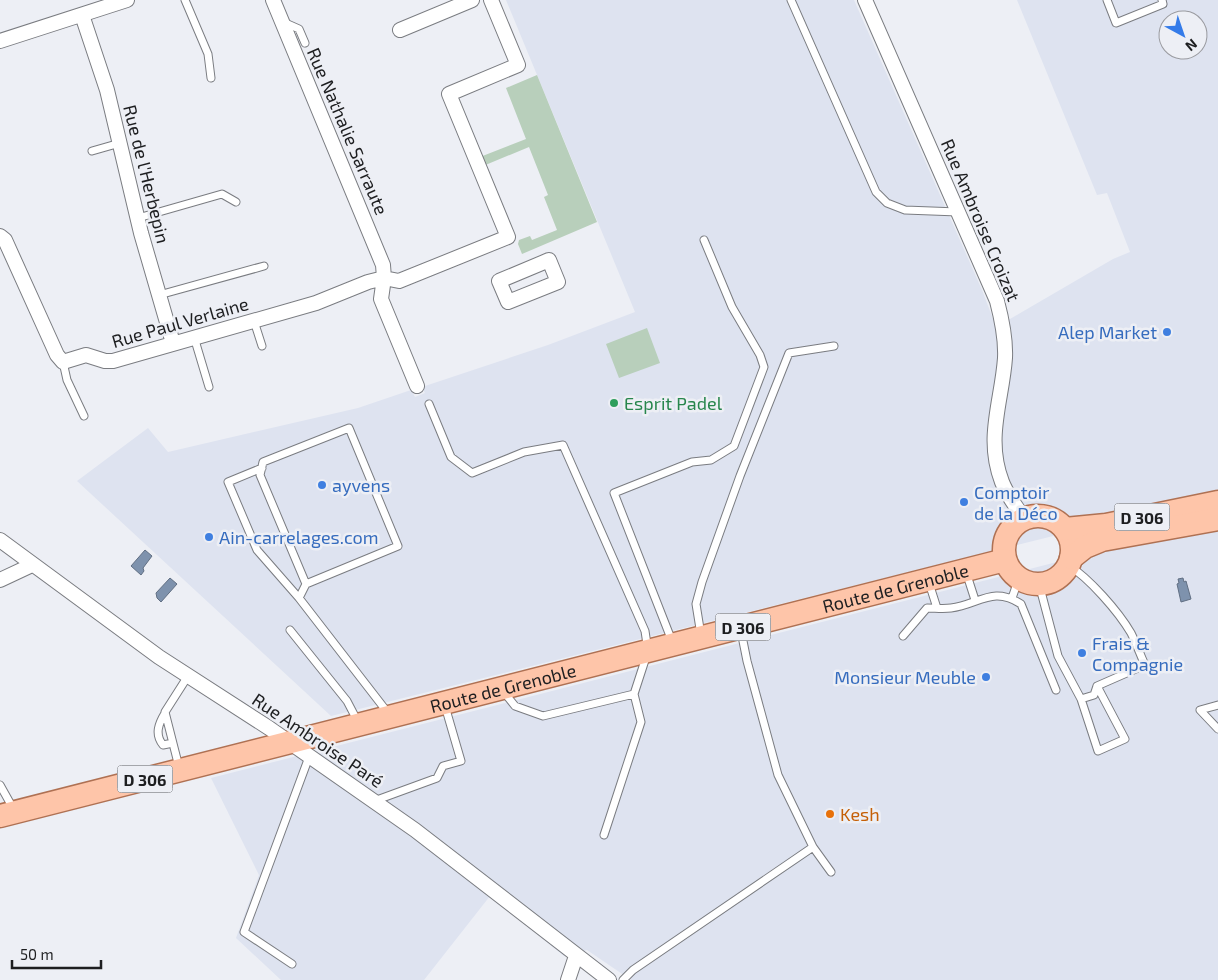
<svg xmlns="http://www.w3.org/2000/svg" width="1218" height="980" font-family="'Exo 2',sans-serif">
<rect width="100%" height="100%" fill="#edeff5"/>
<!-- built -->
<path fill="#dee3f0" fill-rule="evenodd" d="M 506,0 L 854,0 L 982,290 L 995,324 L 1010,319 L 1113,259 L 1130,252 L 1107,193 L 1097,195 L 1017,0 L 1218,0 L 1218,495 L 331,716 L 77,481 L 148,428 L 168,452 L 358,408 L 411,390 L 415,397 L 425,393 L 422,387 L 548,345 L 635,312 ZM 1168,20 L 1198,20 L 1198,50 L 1168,50 Z
M 1218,531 L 1218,980 L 631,980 L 587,950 L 564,956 L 490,896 L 424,980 L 281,980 L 236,938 L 259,875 L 211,778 L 1088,554 Z"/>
<!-- green -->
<path fill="#b8cfbb" d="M 537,75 L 597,222 L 522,254 L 518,244 L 519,240 L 530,236 L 532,240 L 557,230 L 544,197 L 548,195 L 529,147 L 483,166 L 480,157 L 526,139 L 506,88 Z
M 647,328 L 660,363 L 619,378 L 606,344 Z"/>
<!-- water -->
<path fill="#7e92ad" stroke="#616f83" d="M 145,550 L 152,556 L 143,568 L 144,571 L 141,575 L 131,566 Z
M 170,578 L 177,584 L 161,602 L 157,598 L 156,593 Z
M 1183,578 L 1184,582 L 1186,581 L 1191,599 L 1181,602 L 1177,584 L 1179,583 L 1178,579 Z"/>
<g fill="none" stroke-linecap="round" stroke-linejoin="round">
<defs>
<path id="service" d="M 185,0 L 208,54 L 211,78
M 791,0 L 876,192 L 887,203 L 905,210 L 958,212
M 1107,0 L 1116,23 L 1163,4 L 1162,0
M 281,21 L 299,29 L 305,43
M 92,151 L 120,143
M 138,218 L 222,194 L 236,202
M 159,295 L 264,266
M 254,321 L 262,346
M 194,337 L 209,387
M 63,362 L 67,380 L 84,416
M 429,404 L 451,457 L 472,473 L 524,452 L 563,445 L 645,631 L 648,651 L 634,694 L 543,716 L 515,706 L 503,691
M 262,468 L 228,482 L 257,550 L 299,598
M 966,572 L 975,600
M 929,583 L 937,608
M 306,584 L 260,475 L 263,462 L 349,428 L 398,546 L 306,584 L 299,598 L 388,713
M 1039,584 L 1058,656 L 1081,699 L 1098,751 L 1125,739 L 1097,686 L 1145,665 C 1140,654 1136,643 1131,633 C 1118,611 1089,578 1068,565
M 1012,598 L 1019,578
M 290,630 L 347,701 L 358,722
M 741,631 L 747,661 L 778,775 L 813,847 L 831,872
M 701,635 L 696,604 L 702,582 L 740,476 L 789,353 L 834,346
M 903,636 L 927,608 C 935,608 943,609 951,608 C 978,605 993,585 1021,604 L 1056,690
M 672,641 L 614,493 L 692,462 L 711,460 L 734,446 L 764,367 L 760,355 L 732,307 L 704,240
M 1081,699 L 1094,695 L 1097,686
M 1218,705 L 1200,710 L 1218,729
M 165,713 C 159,723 154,734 163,745 L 168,744
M 179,767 L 165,712 L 188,676
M 0,785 L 14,810
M 374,801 L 437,778 L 443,766 L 461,761 L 445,706
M 604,835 L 641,722 L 634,694
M 292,964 L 244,932 L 309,757
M 623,980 L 633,970 L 813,847"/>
<path id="minor" d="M 273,0 L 383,265 L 384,278 L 381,299 L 417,386
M 865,0 L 997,301 C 1002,320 1006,338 1005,358 C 1002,401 985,438 1002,482 C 1007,495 1016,507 1024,518
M 82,15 L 107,90 L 141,233 L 173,343
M 400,30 L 472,0
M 0,41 L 127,0
M 0,236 L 5,240 L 57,355 L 63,362 L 86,355 L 105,361 L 113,361 L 316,303 L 368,282 L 384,278 L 399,281 L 508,237 L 449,94 L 518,65 L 491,0
M 549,260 L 558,282 L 508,302 L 499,281 Z
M 0,540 L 159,657 L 269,728 L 415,830 L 609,980
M 0,580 L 32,565
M 568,980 L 576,956"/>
<g id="primary">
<circle cx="1038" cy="550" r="34"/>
<path d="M 1065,529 L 1106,525 L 1218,502"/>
<path d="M 1071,558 L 1085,547 L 1102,540 L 1218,519"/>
<path id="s1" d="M 0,816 L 1005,560"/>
</g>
</defs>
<!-- service casing -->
<use href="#service" stroke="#7a7c81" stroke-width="9"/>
<!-- minor casing -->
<use href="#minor" stroke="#7a7c81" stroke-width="16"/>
<!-- primary casing -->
<use href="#primary" stroke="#af7153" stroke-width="25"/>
<!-- service -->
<use href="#service" stroke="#fff" stroke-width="7"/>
<!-- minor -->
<use href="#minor" stroke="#fff" stroke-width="14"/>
<!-- primary -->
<use href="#primary" stroke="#fec5a9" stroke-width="22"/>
</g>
<!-- markers -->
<g fill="#3f7fe0" stroke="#edeff5" stroke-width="2">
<circle cx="1167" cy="332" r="5"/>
<circle cx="322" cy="485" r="5"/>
<circle cx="964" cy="502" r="5"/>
<circle cx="209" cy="537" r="5"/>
<circle cx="1082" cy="653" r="5"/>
<circle cx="986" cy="677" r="5"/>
</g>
<circle fill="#2e9e5b" stroke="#edeff5" stroke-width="2" cx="614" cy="403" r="5"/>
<circle fill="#e8710a" stroke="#edeff5" stroke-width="2" cx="830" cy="814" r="5"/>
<g text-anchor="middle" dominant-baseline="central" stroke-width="5" stroke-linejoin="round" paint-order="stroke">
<!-- shield labels -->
<g fill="#edeff5" stroke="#5b5d60" stroke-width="1">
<rect x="1114.5" y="503.5" width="55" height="27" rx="4"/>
<rect x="715.5" y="613.5" width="55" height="27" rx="4"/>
<rect x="117.5" y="765.5" width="55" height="27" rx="4"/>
</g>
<g font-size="16" font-weight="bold" fill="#1d1e20">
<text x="1142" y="517">D 306</text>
<text x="743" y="627">D 306</text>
<text x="145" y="779">D 306</text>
</g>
<!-- street labels -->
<g font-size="18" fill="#1d1e20" stroke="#edeff5">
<text transform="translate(348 131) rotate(67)">Rue Nathalie Sarraute</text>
<text transform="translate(147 174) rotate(76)">Rue de l'Herbepin</text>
<text transform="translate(981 220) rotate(67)">Rue Ambroise Croizat</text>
<text transform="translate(180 322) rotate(-16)">Rue Paul Verlaine</text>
<text stroke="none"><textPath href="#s1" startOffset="924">Route de Grenoble</textPath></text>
<text stroke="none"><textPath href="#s1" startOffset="519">Route de Grenoble</textPath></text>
<text transform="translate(318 740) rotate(34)">Rue Ambroise Paré</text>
</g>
<!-- shop labels -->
<g font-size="18" fill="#366cbe" stroke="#edeff5" text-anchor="start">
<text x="1157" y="332" text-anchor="end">Alep Market</text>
<text x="332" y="485">ayvens</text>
<text x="974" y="492">Comptoir<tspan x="974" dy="21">de la Déco</tspan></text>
<text x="219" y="537">Ain-carrelages.com</text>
<text x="1092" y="643">Frais &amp;<tspan x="1092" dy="21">Compagnie</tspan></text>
<text x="976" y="677" text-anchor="end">Monsieur Meuble</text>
</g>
<!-- leisure labels -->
<g font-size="18" fill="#27864d" stroke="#edeff5" text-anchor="start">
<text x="624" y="403">Esprit Padel</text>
</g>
<!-- food labels -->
<g font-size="18" fill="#c56008" stroke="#edeff5" text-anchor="start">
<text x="840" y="814">Kesh</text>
</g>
</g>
<!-- north arrow -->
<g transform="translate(1183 35) rotate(140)"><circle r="24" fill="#edeff5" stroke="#9a9ba0"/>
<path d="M0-4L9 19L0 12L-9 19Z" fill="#347be9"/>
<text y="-8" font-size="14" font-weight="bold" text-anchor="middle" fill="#1d1e20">N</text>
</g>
<!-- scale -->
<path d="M12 960v8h89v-8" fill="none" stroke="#1d1e20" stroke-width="2.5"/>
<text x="20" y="960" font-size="15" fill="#1d1e20" stroke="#edeff5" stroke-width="4" paint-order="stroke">50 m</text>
</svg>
